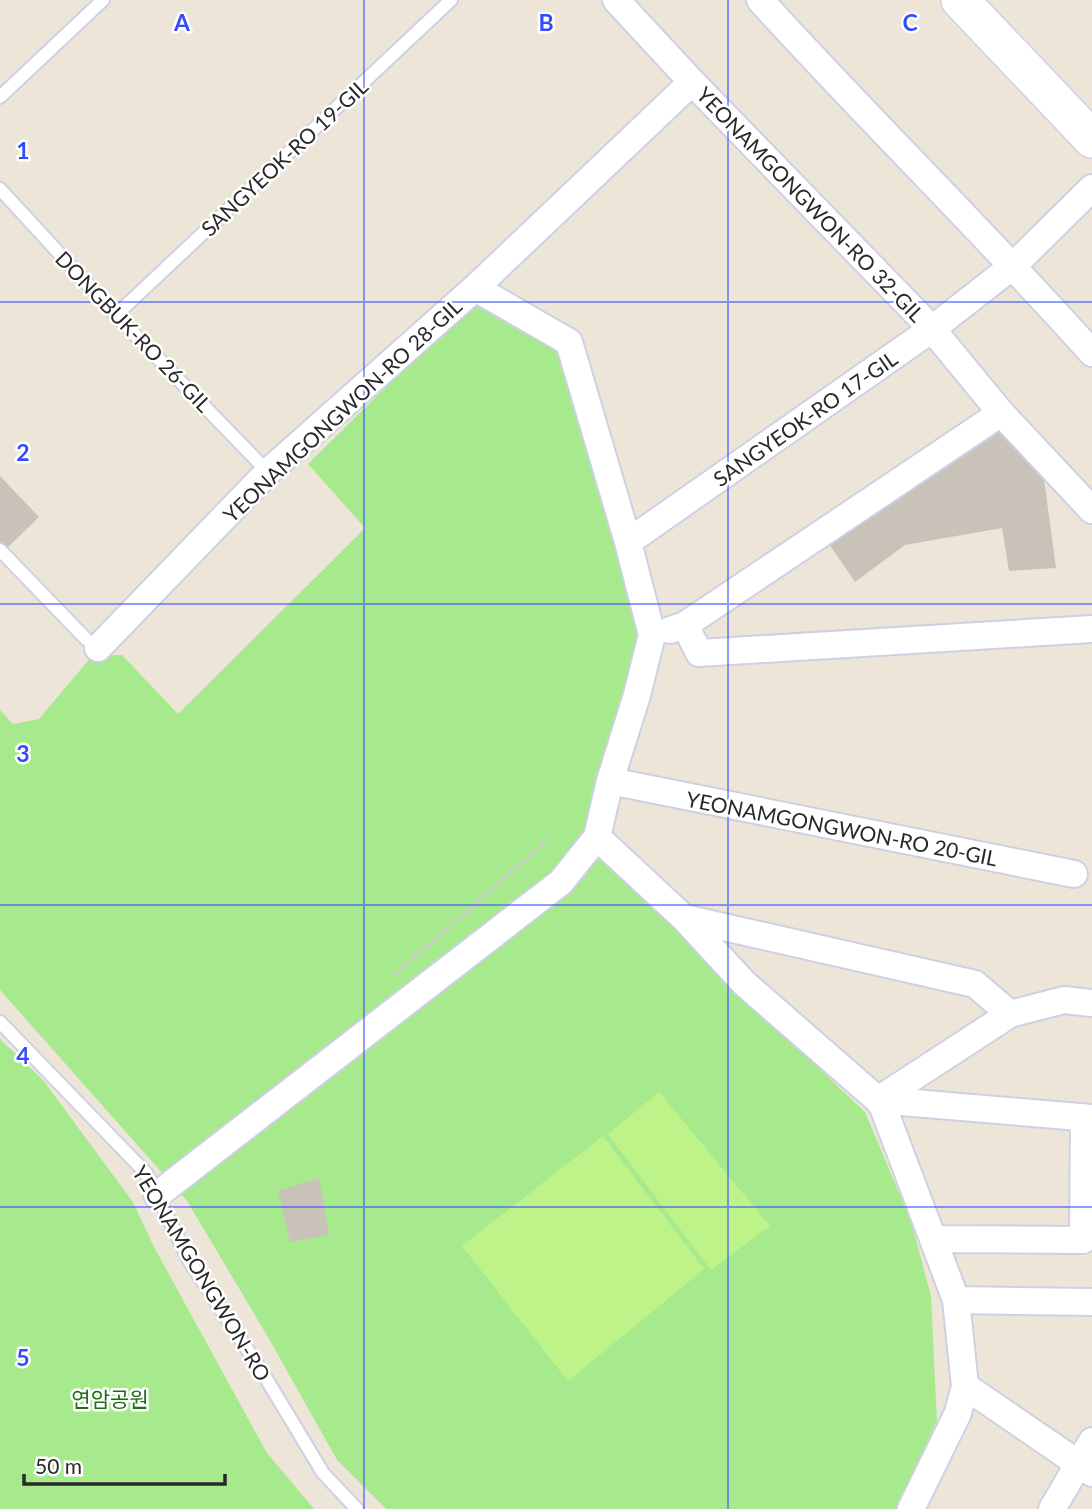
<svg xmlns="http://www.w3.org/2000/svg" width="1092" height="1509" font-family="Lato,'Noto Sans KR',sans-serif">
<rect width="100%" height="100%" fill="#ede6d8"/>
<!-- green -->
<path fill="#a7ea8e" d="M 476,298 L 562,349 L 643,635 L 587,831 L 727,981 L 865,1112 L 911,1221 L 931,1296 L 937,1421 L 896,1509 L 386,1509 L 337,1460 L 268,1337 L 187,1201 L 0,990 L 0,710 L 13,724 L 39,719 L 92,656 L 122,655 L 178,714 L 365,528 L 308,464 Z
M 0,1039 L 43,1080 L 133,1202 L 154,1247 L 267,1453 L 314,1509 L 0,1509 Z"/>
<!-- pitch -->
<path fill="#bef389" d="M 659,1092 L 770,1226 L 711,1270 L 608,1134 Z
M 603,1136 L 704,1269 L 568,1381 L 462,1246 Z"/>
<!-- building -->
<path fill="#c8c2b8" d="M 1000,430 L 1044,479 L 1056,568 L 1009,571 L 1002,528 L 905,545 L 855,582 L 825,538 Z
M 0,476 L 39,517 L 5,550 L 0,545 Z
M 319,1178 L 329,1235 L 290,1242 L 278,1191 Z"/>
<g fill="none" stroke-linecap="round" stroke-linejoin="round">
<defs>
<path id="lane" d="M 0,97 L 103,0
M 0,189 L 116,315 L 268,472
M 116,315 L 451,0
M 0,550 L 87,640 L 98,648
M 0,1022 L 146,1173 L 190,1262 L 264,1375 L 323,1473 L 357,1509"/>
<path id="street" d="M 616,0 L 692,82 L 932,329 L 1001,413 L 1092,510
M 760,0 C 869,120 984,232 1092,353
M 475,288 L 569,342 L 628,542 L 652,635 L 637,695 L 610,781 L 597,837 L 684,918 L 744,983 L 878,1100 L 883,1107 L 956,1300 L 965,1386 L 958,1413 L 911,1509
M 628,542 L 932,329 L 1014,265 L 1092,188
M 685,625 L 699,653 L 1092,629
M 670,630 L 685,625 L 1001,413
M 98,648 L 268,472 L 475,288 L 692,82
M 610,781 L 1074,874
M 684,918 L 975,984 L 1010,1014
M 878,1100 L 1010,1014 L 1064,1000 L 1092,1003
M 878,1100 L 1092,1118
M 157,1195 L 561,882 L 597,837
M 933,1239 L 1083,1240 L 1084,1117
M 956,1300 L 1092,1302
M 965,1386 L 1092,1473
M 1052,1509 L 1092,1441"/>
<path id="secondary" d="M 960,0 L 1092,139"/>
</defs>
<!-- lane casing -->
<use href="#lane" stroke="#ced0e4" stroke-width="16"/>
<!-- street casing -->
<use href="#street" stroke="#ced0e4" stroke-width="30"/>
<!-- secondary casing -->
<use href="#secondary" stroke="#ced0e4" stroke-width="40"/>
<!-- path -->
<path stroke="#ccc" stroke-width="4.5" stroke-dasharray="5 3.5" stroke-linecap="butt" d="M 394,975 L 548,840"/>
<!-- lane -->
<use href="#lane" stroke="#fff" stroke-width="12"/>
<!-- street -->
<use href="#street" stroke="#fff" stroke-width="26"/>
<!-- secondary -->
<use href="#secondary" stroke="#fff" stroke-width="37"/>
</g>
<!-- grid -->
<path fill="none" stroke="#334aff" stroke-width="2" stroke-opacity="0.55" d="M 364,0 L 364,1509M 728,0 L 728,1509M 0,302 L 1092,302M 0,604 L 1092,604M 0,905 L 1092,905M 0,1207 L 1092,1207"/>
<g text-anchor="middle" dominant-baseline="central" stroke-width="5" stroke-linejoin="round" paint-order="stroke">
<!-- street labels -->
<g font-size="21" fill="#292929" stroke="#fff">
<text transform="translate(284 157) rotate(-43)">SANGYEOK-RO 19-GIL</text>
<text transform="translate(811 204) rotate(46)">YEONAMGONGWON-RO 32-GIL</text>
<text transform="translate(134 331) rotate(46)">DONGBUK-RO 26-GIL</text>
<text transform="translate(342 410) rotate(-43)">YEONAMGONGWON-RO 28-GIL</text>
<text transform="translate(805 418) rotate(-35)">SANGYEOK-RO 17-GIL</text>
<text transform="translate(842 828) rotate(11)">YEONAMGONGWON-RO 20-GIL</text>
<text transform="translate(202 1273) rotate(59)">YEONAMGONGWON-RO</text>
</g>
<!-- park labels -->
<g font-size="21" fill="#1e6d12" stroke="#fff">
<text x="110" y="1398">연암공원</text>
</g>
</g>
<g font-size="23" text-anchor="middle" font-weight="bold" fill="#334aff" stroke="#fff" stroke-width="5" stroke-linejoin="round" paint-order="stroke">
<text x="182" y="31">A</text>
<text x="546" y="31">B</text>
<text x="910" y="31">C</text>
<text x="23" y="159">1</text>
<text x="23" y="461">2</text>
<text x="23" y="762">3</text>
<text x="23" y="1064">4</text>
<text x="23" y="1366">5</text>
</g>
<!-- scale -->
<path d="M24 1474v10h201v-10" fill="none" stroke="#292929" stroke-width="3.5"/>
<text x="35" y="1474" font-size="21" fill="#292929" stroke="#ffffff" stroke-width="5" paint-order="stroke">50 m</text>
</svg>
